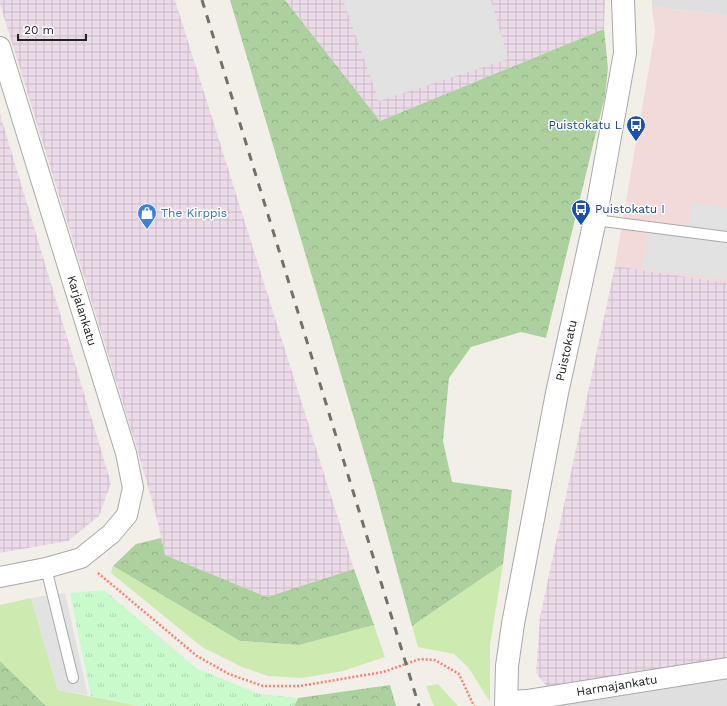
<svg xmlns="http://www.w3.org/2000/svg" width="727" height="706" font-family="'Work Sans',sans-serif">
<defs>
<pattern id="industrial-grid" width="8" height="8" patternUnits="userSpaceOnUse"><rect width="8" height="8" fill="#ebdbe8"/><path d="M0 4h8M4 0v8" fill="none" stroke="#c9bcc7"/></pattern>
<pattern id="forest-crowns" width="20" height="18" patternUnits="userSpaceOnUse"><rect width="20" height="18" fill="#add19e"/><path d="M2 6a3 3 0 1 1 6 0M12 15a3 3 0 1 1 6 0" fill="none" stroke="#95b388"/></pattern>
<pattern id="park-tufts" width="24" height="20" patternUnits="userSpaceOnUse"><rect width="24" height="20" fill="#c8facc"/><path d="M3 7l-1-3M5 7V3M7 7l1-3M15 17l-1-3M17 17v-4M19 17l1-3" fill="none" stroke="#acd6af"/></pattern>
</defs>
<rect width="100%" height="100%" fill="#f2efe9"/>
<!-- residential -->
<path fill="#e0dfdf" d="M 652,0 L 727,0 L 727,15 L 652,7 Z
M 727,672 L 727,706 L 552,706 Z"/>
<!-- commercial -->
<path fill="#f2dad9" d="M 652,7 L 727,15 L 727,283 L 615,266 L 655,32 Z"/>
<!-- industrial -->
<path fill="url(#industrial-grid)" d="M 0,0 L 175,0 L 354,569 L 267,597 L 165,555 L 155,511 L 135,442 L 0,4 Z
M 285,0 L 605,0 L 604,29 L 380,121 Z
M 0,114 L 111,483 L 99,516 L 68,541 L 0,553 Z
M 615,266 L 727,283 L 727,659 L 547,687 L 536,673 L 540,617 Z"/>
<!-- grass -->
<path fill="#cdebb0" d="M 503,564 L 490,645 L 490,702 L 468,667 L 454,654 L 418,647 L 412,626 Z
M 113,566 L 240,641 L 299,645 L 374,625 L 385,657 L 343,671 L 302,678 L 268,676 L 242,667 L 202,647 L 111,573 Z
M 31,598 L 58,690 L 140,706 L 46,706 L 0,661 L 0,605 Z
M 438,684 L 458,706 L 434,706 L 426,686 Z"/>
<!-- forest -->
<path fill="url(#forest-crowns)" d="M 230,0 L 285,0 L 380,121 L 604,29 L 608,68 L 605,96 L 546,338 L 521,332 L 471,347 L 449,378 L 443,441 L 452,482 L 512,490 L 503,564 L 412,626 L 375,489 Z
M 161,538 L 165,555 L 267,597 L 354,569 L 374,625 L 299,645 L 240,641 L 113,566 L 136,544 Z
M 0,661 L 46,706 L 0,706 Z
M 390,685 L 396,706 L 294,706 L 298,698 Z"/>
<!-- park -->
<path fill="url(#park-tufts)" d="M 104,590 L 196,668 L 259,694 L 298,698 L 294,706 L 140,706 L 91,696 L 70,593 Z"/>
<!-- parking -->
<path fill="#e2e2e2" d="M 343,0 L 491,0 L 508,59 L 379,101 Z
M 692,203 L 727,207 L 727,279 L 643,269 L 649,227 L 689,232 Z
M 65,593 L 88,695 L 58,690 L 31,598 Z"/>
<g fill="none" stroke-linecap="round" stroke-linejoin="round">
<defs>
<path id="service" d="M 595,220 L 727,237
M 46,568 L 73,678"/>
<g id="minor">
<path id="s1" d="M 0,47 L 126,453 L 133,488 L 127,515 L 111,534 L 81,558 L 46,568 L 0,577"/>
<path id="s2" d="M 506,701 L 527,700 L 727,668"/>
</g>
<g id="tertiary">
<path id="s3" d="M 506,706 L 507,666 L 513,624 L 557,393 L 595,220 L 625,53 L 623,0"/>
</g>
</defs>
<!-- service casing -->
<use href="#service" stroke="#a9a9a9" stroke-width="12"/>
<!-- minor casing -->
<use href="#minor" stroke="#a9a9a9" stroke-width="22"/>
<!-- tertiary casing -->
<use href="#tertiary" stroke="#a9a9a9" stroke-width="24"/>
<!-- path -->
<path stroke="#fa8072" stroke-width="2.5" stroke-dasharray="2 2" stroke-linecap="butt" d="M 98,573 L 197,656 L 229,674 L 263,686 L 300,686 L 383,672 L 420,659 L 435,660 L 459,674 L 474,706"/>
<!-- service -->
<use href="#service" stroke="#fff" stroke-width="10"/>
<!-- minor -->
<use href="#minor" stroke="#fff" stroke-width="20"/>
<!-- tertiary -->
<use href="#tertiary" stroke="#fff" stroke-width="22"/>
<!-- rail -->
<path stroke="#707070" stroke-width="3" stroke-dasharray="8 8" stroke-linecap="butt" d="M 202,0 L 419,706"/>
</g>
<!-- icons -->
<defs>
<symbol id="bus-pin" viewBox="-11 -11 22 30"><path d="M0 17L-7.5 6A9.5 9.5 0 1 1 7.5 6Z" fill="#1a4fb4" stroke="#fff"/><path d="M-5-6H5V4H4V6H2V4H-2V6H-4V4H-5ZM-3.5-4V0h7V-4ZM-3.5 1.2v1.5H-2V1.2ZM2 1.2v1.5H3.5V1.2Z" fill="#fff"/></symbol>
<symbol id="shop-pin" viewBox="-11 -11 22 30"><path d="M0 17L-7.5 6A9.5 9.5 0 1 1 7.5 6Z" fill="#3f7fe0" stroke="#fff"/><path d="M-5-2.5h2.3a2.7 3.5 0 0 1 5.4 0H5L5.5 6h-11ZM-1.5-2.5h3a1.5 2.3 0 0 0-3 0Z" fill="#fff"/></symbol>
</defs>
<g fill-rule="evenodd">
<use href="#bus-pin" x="625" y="114" width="22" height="30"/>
<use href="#bus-pin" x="570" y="198" width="22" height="30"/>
<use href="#shop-pin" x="136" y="202" width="22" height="30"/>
</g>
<g text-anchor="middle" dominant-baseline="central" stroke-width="3" stroke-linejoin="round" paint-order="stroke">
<!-- transit labels -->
<g font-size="12" fill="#164399" stroke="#fff" text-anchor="end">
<text x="622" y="125">Puistokatu L</text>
<text x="595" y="209" text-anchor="start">Puistokatu I</text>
</g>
<!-- shop labels -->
<g font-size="12" fill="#366cbe" stroke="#fff" text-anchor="start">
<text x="161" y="213">The Kirppis</text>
</g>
<!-- street labels -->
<g font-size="12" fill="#222" stroke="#fff">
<text stroke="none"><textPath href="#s1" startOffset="276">Karjalankatu</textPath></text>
<text stroke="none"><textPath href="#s3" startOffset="361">Puistokatu</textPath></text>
<text stroke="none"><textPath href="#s2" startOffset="112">Harmajankatu</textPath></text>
</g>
</g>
<!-- scale -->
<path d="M18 34v6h68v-6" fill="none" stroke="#222222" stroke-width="2"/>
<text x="24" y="34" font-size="12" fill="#222222" stroke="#ffffff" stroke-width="3" paint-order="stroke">20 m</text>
</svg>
